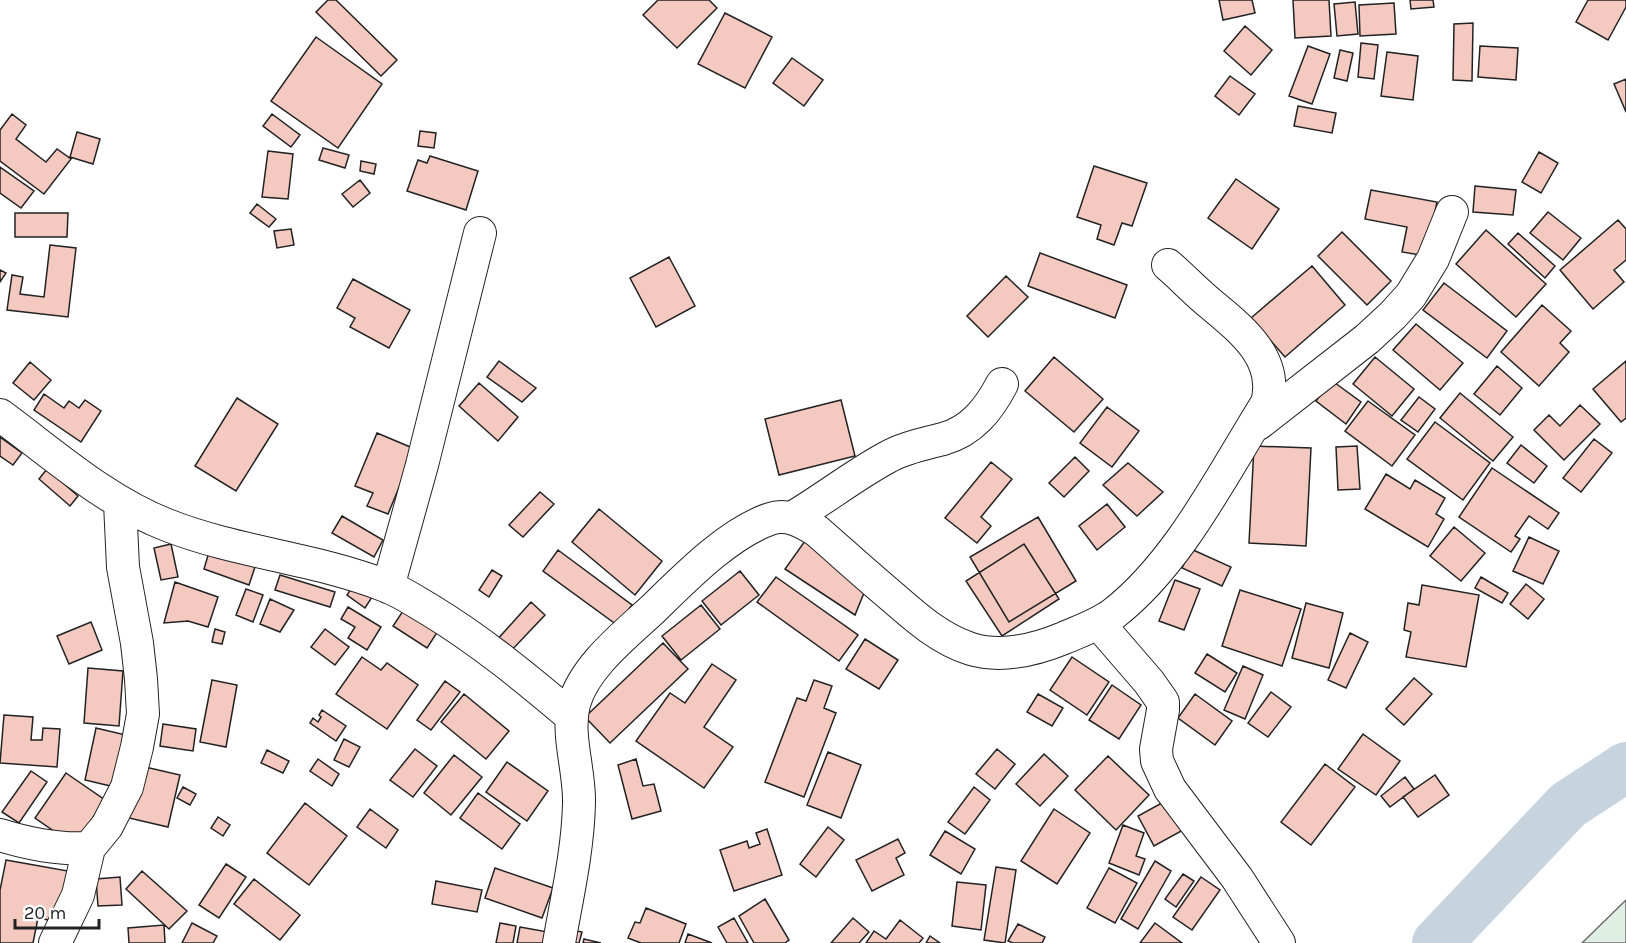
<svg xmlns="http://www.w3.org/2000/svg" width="1626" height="943" font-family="Karla,sans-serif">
<rect width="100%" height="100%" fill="#fff"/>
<!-- green -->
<path fill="#e0efe3" stroke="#6f6f6f" stroke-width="1.5" d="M 1626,900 L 1626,943 L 1582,943 Z"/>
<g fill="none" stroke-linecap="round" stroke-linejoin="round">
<!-- river -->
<path stroke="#c7d3dd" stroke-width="50" d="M 1437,943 L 1568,805 L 1626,767"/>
</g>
<!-- building -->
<path fill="#f3c9c0" stroke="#222" stroke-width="1.5" d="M 328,0 L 336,0 L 397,60 L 381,76 L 316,12 Z
M 658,0 L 709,0 L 717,8 L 677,48 L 643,15 Z
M 1219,0 L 1252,0 L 1255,13 L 1223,20 Z
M 1293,0 L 1329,0 L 1331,36 L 1295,38 Z
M 1410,0 L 1433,0 L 1434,7 L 1411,9 Z
M 1588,0 L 1626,0 L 1626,7 L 1608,40 L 1576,22 Z
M 1355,2 L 1358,34 L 1337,36 L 1334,4 Z
M 1394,3 L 1396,34 L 1360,36 L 1359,5 Z
M 725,13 L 772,37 L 745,88 L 698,64 Z
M 1473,23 L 1472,81 L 1453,80 L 1454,24 Z
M 1245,26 L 1272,50 L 1251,75 L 1224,51 Z
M 316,37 L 382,84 L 338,148 L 271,101 Z
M 1361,43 L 1378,45 L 1374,79 L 1358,77 Z
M 1308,46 L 1330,54 L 1312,104 L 1289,96 Z
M 1480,46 L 1518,48 L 1516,80 L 1478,77 Z
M 1340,50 L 1353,53 L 1347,81 L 1334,78 Z
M 1387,52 L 1418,56 L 1413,100 L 1381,96 Z
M 792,58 L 823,80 L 804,106 L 773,83 Z
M 1230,76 L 1255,94 L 1239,115 L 1215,96 Z
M 1626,79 L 1626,112 L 1614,84 Z
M 1298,106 L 1336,113 L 1332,133 L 1294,126 Z
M 12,114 L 26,125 L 16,139 L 46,162 L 57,149 L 71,159 L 44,194 L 0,161 L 0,130 Z
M 272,114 L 300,135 L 291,147 L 263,126 Z
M 420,131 L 436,133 L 434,148 L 418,146 Z
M 77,132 L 100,139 L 93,164 L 70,157 Z
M 323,148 L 349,155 L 345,168 L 319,160 Z
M 268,151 L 293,154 L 288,199 L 262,197 Z
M 1539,152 L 1558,163 L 1541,193 L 1522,182 Z
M 430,156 L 478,171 L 466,210 L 407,191 L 418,160 L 427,163 Z
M 361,161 L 376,164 L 374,174 L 360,171 Z
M 1094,166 L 1147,183 L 1132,226 L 1122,223 L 1114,245 L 1097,239 L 1101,225 L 1077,217 Z
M 0,167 L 34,191 L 21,208 L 0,193 Z
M 1236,179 L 1279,209 L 1252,249 L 1208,218 Z
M 360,180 L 370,193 L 353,207 L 342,194 Z
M 1475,186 L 1516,190 L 1513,215 L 1473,212 Z
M 1371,190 L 1437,202 L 1426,256 L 1402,252 L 1407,227 L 1365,219 Z
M 257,204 L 276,219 L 269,227 L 250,213 Z
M 1548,212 L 1581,238 L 1563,260 L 1530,233 Z
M 15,213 L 68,213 L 67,237 L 15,237 Z
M 1618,220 L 1626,229 L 1626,260 L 1614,270 L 1624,282 L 1593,309 L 1560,270 Z
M 291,229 L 294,245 L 277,248 L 274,231 Z
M 1486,230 L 1546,284 L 1516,317 L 1456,264 Z
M 1342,232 L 1391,281 L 1367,305 L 1318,256 Z
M 1518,233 L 1555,266 L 1545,278 L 1508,244 Z
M 50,245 L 76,248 L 68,317 L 7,310 L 12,275 L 23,277 L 20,294 L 44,297 Z
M 1040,253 L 1127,285 L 1115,318 L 1028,286 Z
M 669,257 L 695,306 L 656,327 L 630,278 Z
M 1312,266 L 1345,305 L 1285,357 L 1251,318 Z
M 0,270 L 6,273 L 0,282 Z
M 1006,276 L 1028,297 L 988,337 L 967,316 Z
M 353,279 L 410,310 L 389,348 L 350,327 L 355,318 L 337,308 Z
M 1444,283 L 1507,331 L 1487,358 L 1423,310 Z
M 1542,305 L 1571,331 L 1560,343 L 1569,352 L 1539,386 L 1501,352 Z
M 1416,324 L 1463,363 L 1440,390 L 1393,350 Z
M 1054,357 L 1103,399 L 1074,432 L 1025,391 Z
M 1375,357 L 1414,389 L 1392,416 L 1353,384 Z
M 499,361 L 536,388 L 522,402 L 487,377 Z
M 1626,361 L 1626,418 L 1621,422 L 1593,389 Z
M 30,362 L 51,380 L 34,400 L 13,383 Z
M 1497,366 L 1522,388 L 1500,415 L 1474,394 Z
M 1331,380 L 1361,402 L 1346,424 L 1316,401 Z
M 479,383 L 518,417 L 498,441 L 459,406 Z
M 1460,393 L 1513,437 L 1493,461 L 1440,418 Z
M 44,394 L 64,408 L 69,401 L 79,408 L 85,400 L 101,411 L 81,442 L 34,410 Z
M 1419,397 L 1435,409 L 1418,432 L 1401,420 Z
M 237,398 L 278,424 L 236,491 L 195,466 Z
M 841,400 L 855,456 L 779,475 L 765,419 Z
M 1368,401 L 1415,435 L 1392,466 L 1345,431 Z
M 1580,405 L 1600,424 L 1564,460 L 1534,430 L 1549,415 L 1560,426 Z
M 1107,407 L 1139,431 L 1112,467 L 1080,443 Z
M 1435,422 L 1490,463 L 1463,500 L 1407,459 Z
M 377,433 L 415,449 L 388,514 L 367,506 L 373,493 L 355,486 Z
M 0,437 L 22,453 L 13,465 L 0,456 Z
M 1594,439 L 1612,453 L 1581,492 L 1563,478 Z
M 1521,445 L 1547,466 L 1534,483 L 1507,463 Z
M 1254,446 L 1311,448 L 1306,546 L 1249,543 Z
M 1357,446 L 1360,489 L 1338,490 L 1336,447 Z
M 1075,457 L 1089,471 L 1064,497 L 1049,483 Z
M 991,462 L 1012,479 L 981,517 L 991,526 L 977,543 L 945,518 Z
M 1128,463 L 1163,492 L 1137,516 L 1103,485 Z
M 1492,468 L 1559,513 L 1548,529 L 1529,516 L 1515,536 L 1520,539 L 1511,552 L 1459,517 Z
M 47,469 L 78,496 L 70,506 L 39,479 Z
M 1386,474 L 1410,489 L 1415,480 L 1445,498 L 1436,514 L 1444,519 L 1428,547 L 1365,509 Z
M 540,492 L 554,504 L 523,537 L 509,525 Z
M 1107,504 L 1125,527 L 1097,550 L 1079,526 Z
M 599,509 L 662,561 L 635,595 L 572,542 Z
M 342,516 L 383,540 L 374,557 L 332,533 Z
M 1038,517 L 1076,581 L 1009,622 L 970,557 Z
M 1454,527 L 1485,553 L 1461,581 L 1430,556 Z
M 1529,537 L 1559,551 L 1543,584 L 1513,571 Z
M 805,541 L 866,588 L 855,615 L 785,569 Z
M 171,544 L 178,577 L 161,580 L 154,548 Z
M 1024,544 L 1059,599 L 1002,636 L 966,581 Z
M 1191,549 L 1231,567 L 1222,586 L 1182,568 Z
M 558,550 L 632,605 L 617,625 L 543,571 Z
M 209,552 L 255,567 L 249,585 L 204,569 Z
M 492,570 L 502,576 L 489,597 L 479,590 Z
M 740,571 L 759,595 L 721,625 L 702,601 Z
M 280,575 L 335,592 L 330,607 L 275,590 Z
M 776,577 L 858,635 L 839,661 L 757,602 Z
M 1481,577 L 1508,593 L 1502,603 L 1475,588 Z
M 1175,580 L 1200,589 L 1184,630 L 1159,621 Z
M 356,581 L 374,594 L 365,608 L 347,595 Z
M 175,582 L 218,597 L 208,627 L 188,621 L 164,623 Z
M 1526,584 L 1544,599 L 1528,619 L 1510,604 Z
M 1422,585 L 1479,595 L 1466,667 L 1406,657 L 1411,632 L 1404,630 L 1408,603 L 1419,605 Z
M 246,589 L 263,595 L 253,622 L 236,615 Z
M 1240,590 L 1301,609 L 1282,666 L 1222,646 Z
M 270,599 L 294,610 L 280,632 L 260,624 Z
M 531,602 L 545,615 L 508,654 L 495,642 Z
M 1306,603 L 1343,613 L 1329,668 L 1292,658 Z
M 407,605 L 440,628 L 427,648 L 393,626 Z
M 701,605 L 720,629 L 681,660 L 662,636 Z
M 348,607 L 381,627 L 367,650 L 348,638 L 355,627 L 341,619 Z
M 91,622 L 102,650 L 69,664 L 57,636 Z
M 215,629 L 225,632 L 222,644 L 212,642 Z
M 325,629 L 349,647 L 335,665 L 311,647 Z
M 1350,633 L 1368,642 L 1346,688 L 1328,680 Z
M 865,639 L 898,660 L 879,689 L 846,669 Z
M 663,643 L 688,669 L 610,743 L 585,717 Z
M 1207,654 L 1237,673 L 1225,692 L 1195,673 Z
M 362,657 L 381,670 L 387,663 L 418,685 L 387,729 L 336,694 Z
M 1072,657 L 1109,682 L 1087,715 L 1050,690 Z
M 712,664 L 736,680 L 704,727 L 733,747 L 704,788 L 636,741 L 670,693 L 685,703 Z
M 1243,666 L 1263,675 L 1245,719 L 1224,710 Z
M 88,668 L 123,671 L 119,726 L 84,723 Z
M 1414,678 L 1432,694 L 1404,725 L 1386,709 Z
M 212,680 L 237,685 L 226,747 L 200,742 Z
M 814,680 L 832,686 L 824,708 L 836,713 L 804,797 L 765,782 L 797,698 L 806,701 Z
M 445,681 L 460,692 L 431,730 L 417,720 Z
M 1112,685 L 1141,705 L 1119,739 L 1089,720 Z
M 1271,692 L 1291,707 L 1268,737 L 1248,723 Z
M 464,694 L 509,731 L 486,759 L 441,722 Z
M 1038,694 L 1063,708 L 1052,726 L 1027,712 Z
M 1195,694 L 1232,721 L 1215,745 L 1178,718 Z
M 322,710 L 346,726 L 336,741 L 310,723 L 313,718 L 318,722 L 321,717 L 319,715 Z
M 4,715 L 33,717 L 31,740 L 42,740 L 43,728 L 60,729 L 57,767 L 0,763 Z
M 163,724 L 196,729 L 193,751 L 160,746 Z
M 96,728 L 130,736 L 119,788 L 85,780 Z
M 1363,734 L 1400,761 L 1376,795 L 1338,769 Z
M 344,739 L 360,747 L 349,767 L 334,760 Z
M 415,749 L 437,766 L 413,797 L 390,780 Z
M 997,749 L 1015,764 L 995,789 L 976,774 Z
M 267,750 L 289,761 L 283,773 L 261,763 Z
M 828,752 L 861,765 L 841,818 L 807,805 Z
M 1044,754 L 1068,776 L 1040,806 L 1016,784 Z
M 454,755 L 482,777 L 451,815 L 424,793 Z
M 1108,756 L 1149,795 L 1116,830 L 1075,790 Z
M 318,759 L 339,774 L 332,786 L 310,771 Z
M 636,759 L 643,786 L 654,784 L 661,811 L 632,819 L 618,765 Z
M 507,762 L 548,791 L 527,821 L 486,792 Z
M 1325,764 L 1355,787 L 1311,845 L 1281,822 Z
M 141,766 L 180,775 L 168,827 L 129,818 Z
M 31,771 L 47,782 L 19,823 L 2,812 Z
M 66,773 L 105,800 L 74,845 L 35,818 Z
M 1435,775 L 1449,795 L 1418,817 L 1403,797 Z
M 1405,777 L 1414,789 L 1390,807 L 1381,796 Z
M 183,787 L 196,794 L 190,805 L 177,798 Z
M 974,787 L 990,800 L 965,834 L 948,822 Z
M 478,793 L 520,824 L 502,849 L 460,818 Z
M 1169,799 L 1185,829 L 1154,846 L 1138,816 Z
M 305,803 L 347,836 L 309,885 L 267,853 Z
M 370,809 L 398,830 L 386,848 L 357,827 Z
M 1054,809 L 1090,833 L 1057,884 L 1021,861 Z
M 218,817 L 230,825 L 223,836 L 211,828 Z
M 1123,825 L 1144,833 L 1136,856 L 1145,859 L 1139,875 L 1109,863 Z
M 828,827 L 844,840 L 816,877 L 800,864 Z
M 767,829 L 782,875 L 734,891 L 720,850 L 747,841 L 749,848 L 760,844 L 756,833 Z
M 945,831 L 975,849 L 961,874 L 930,855 Z
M 898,839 L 905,853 L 896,858 L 904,875 L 872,891 L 856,860 Z
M 6,860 L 68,871 L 59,922 L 38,918 L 33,943 L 0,943 L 0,890 Z
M 1155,861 L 1171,871 L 1138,929 L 1121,919 Z
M 226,864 L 246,877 L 219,918 L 199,905 Z
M 996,867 L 1016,870 L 1005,943 L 984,940 Z
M 495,868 L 553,888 L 542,918 L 485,898 Z
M 1109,868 L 1137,883 L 1115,923 L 1087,908 Z
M 142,871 L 187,911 L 169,929 L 126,889 Z
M 1183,874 L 1194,881 L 1176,907 L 1165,899 Z
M 120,877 L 122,905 L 98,906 L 96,879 Z
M 1201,877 L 1220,890 L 1192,930 L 1173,917 Z
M 254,879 L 300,915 L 280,940 L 234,904 Z
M 436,881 L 482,890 L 477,912 L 432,904 Z
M 957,882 L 986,885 L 981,930 L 952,926 Z
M 765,899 L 789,940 L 785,943 L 754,943 L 739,916 Z
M 646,908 L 686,924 L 679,943 L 641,943 L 628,938 L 635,922 L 640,923 Z
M 734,918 L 748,943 L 727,943 L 718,927 Z
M 853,918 L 869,932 L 859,943 L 831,943 Z
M 900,920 L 923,938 L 919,943 L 866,943 L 874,931 L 886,939 Z
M 192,923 L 217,936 L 213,943 L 182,943 Z
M 500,923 L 516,926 L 513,943 L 496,943 Z
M 1155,923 L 1182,943 L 1140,943 Z
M 1018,924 L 1045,937 L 1042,943 L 1013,943 L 1008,941 Z
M 164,925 L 165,943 L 129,943 L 128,928 Z
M 520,927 L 548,932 L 546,943 L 517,943 Z
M 563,928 L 582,932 L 579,943 L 560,943 Z
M 688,934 L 712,943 L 685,943 Z
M 930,936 L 940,943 L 926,943 Z
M 584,939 L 601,943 L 583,943 Z"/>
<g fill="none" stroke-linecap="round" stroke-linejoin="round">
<defs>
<path id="minor" d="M 0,415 C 53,454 105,501 167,525 C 238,553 315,558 386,586 C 402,592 416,602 430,610 C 481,641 527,679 572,717
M 1258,424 L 1367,339 L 1393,315 L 1411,295 L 1433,259 L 1452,212
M 792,518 C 824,499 853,476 886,458 C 903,448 924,444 943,439 C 972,431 989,409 1002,384
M 388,587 L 422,465 L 480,233
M 1098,623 L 1149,682 L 1163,702 L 1163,710 L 1156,749 L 1157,761 L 1170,789 L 1237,878 L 1279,943
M 0,835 C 29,844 58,850 89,848
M 55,943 L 78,895 L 89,848 L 107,826 L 127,787 L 137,747 L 143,714 L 141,679 L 137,643 L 123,567 L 120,503
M 559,943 C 567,897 578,850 579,803 C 580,771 566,735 574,704 C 584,667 625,635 652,610 C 684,579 727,534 770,519 C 787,513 803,522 817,531 C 841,552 864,573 889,594 C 913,615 939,639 971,649 C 1001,658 1035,650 1064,638 C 1080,631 1098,625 1113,614 C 1179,563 1223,473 1267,403 C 1279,359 1242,330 1212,305 C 1197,293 1183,278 1168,265"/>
</defs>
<!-- minor casing -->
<use href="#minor" stroke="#222" stroke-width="34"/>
<!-- minor -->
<use href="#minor" stroke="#fff" stroke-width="32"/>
</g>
<!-- scale -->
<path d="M15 919v9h84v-9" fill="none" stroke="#222222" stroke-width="3"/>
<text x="24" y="919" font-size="18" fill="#222222" stroke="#ffffff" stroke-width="4.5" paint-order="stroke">20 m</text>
</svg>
